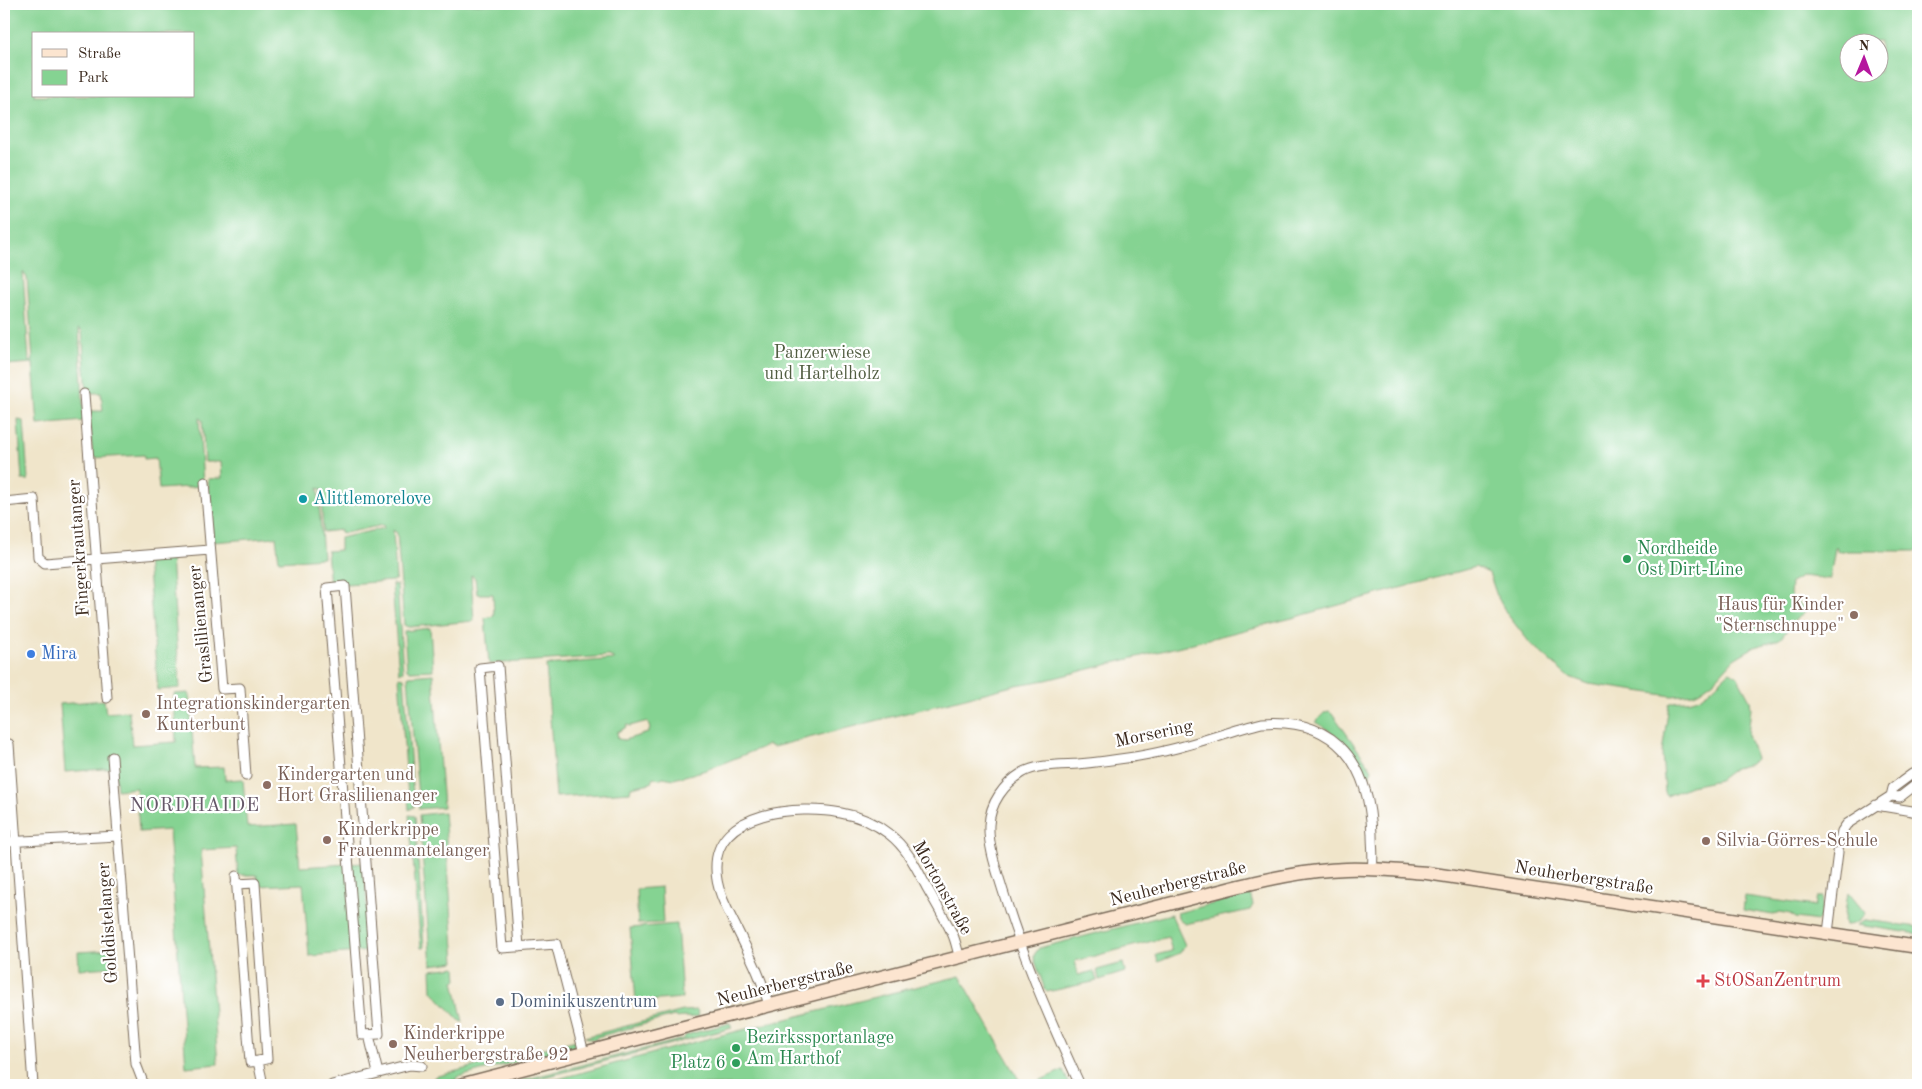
<svg xmlns="http://www.w3.org/2000/svg" width="1922" height="1089" font-family="'Old Standard TT',serif">
<rect width="100%" height="100%" fill="#fff"/>
<filter id="ink" filterUnits="userSpaceOnUse"><feTurbulence type="fractalNoise" baseFrequency=".02" numOctaves="2"/><feDisplacementMap in="SourceGraphic" scale="10" xChannelSelector="R" yChannelSelector="G"/><feConvolveMatrix kernelMatrix="1 2 1 2 8 2 1 2 1" color-interpolation-filters="sRGB"/></filter>
<filter id="wash" filterUnits="userSpaceOnUse"><feTurbulence type="fractalNoise" baseFrequency=".0096" numOctaves="4" result="noise"/><feDisplacementMap in="SourceGraphic" scale="20" xChannelSelector="R" yChannelSelector="G"/><feGaussianBlur stdDeviation="1.12" result="paint"/><feColorMatrix in="noise" values="0 0 0 0 0 0 0 0 0 0 0 0 0 0 0 0 0 1.4 0 .05"/><feComposite in="paint" operator="in"/></filter>
<g filter="url(#wash)">
<rect width="100%" height="100%" fill="#f0e5ca"/>
<!-- green -->
<path fill="#85d392" stroke="#607e58" fill-rule="evenodd" d="M 4,4 L 1918,4 L 1918,551 L 1837,551 L 1837,547 L 1835,547 L 1830,579 L 1802,576 L 1791,583 L 1790,595 L 1800,605 L 1810,607 L 1792,623 L 1781,638 L 1776,641 L 1754,647 L 1734,659 L 1714,681 L 1700,691 L 1694,694 L 1672,696 L 1589,684 L 1567,676 L 1530,643 L 1507,614 L 1497,596 L 1489,573 L 1475,567 L 1296,617 L 1046,680 L 1016,685 L 773,747 L 768,745 L 706,770 L 674,779 L 663,777 L 659,779 L 653,777 L 651,783 L 631,787 L 630,792 L 556,797 L 546,665 L 615,659 L 609,656 L 489,664 L 485,618 L 494,616 L 493,594 L 477,594 L 475,578 L 471,575 L 474,621 L 408,627 L 404,625 L 397,533 L 393,530 L 396,579 L 392,581 L 330,585 L 327,551 L 340,550 L 340,538 L 384,528 L 383,525 L 341,534 L 341,530 L 323,532 L 321,489 L 318,488 L 323,558 L 279,561 L 276,537 L 213,542 L 208,479 L 222,478 L 221,462 L 205,462 L 202,420 L 199,418 L 203,486 L 159,489 L 156,458 L 144,459 L 144,455 L 93,458 L 89,411 L 103,411 L 101,393 L 87,393 L 82,331 L 79,328 L 84,421 L 38,425 L 33,363 L 4,365 ZM 34,34 L 194,34 L 194,96 L 34,96 ZM 1850,42 L 1880,42 L 1880,72 L 1850,72 ZM 23,272 L 27,278 L 33,361 L 29,361 ZM 644,722 L 648,723 L 650,729 L 648,733 L 624,740 L 618,739 L 617,732 L 625,728 L 627,725 L 630,726 Z
M 18,420 L 24,421 L 28,480 L 22,480 Z
M 171,557 L 180,688 L 158,690 L 147,559 Z
M 392,584 L 397,585 L 403,671 L 399,673 Z
M 430,628 L 433,670 L 410,671 L 407,669 L 404,631 Z
M 1730,672 L 1737,676 L 1750,700 L 1751,708 L 1748,735 L 1756,759 L 1751,764 L 1735,768 L 1719,780 L 1690,786 L 1667,796 L 1665,793 L 1662,753 L 1669,704 C 1675,700 1684,702 1692,700 C 1709,696 1717,682 1730,672 Z
M 433,674 L 443,807 L 419,809 L 408,677 L 409,676 Z
M 399,677 L 404,678 L 414,807 L 409,810 Z
M 189,693 L 195,768 L 224,767 L 225,780 L 243,779 L 247,827 L 296,824 L 300,867 L 364,863 L 370,951 L 309,956 L 303,884 L 258,886 L 257,875 L 238,875 L 236,848 L 201,850 L 218,1064 L 186,1067 L 169,830 L 139,832 L 136,788 L 117,790 L 115,768 L 65,772 L 60,704 L 104,700 L 106,713 L 129,711 L 132,745 L 176,742 L 174,694 Z
M 1329,711 L 1332,713 L 1372,770 L 1369,777 L 1366,777 C 1355,751 1340,736 1315,722 L 1325,712 Z
M 444,812 L 455,962 L 431,965 L 419,815 Z
M 409,815 L 415,816 L 424,948 L 421,948 Z
M 661,887 L 663,923 L 638,924 L 636,889 Z
M 1848,892 L 1865,913 C 1861,922 1854,925 1845,925 L 1844,921 Z
M 1250,894 L 1253,905 L 1250,910 L 1185,924 L 1179,920 L 1177,913 Z
M 1745,896 L 1815,906 L 1817,897 L 1823,897 L 1820,919 L 1818,921 L 1796,918 L 1790,914 L 1780,912 L 1773,915 L 1743,910 Z
M 1171,914 L 1185,945 L 1180,953 L 1158,962 L 1156,955 L 1172,951 L 1168,937 L 1075,961 L 1078,975 L 1094,971 L 1097,981 L 1047,992 L 1045,990 L 1034,958 L 1034,955 L 1039,948 Z
M 1866,920 L 1918,927 L 1918,934 L 1857,925 Z
M 677,924 L 682,998 L 636,1002 L 630,928 Z
M 113,950 L 115,967 L 79,969 L 78,952 Z
M 1123,963 L 1125,972 L 1099,980 L 1097,970 Z
M 456,967 L 457,980 L 454,981 L 463,1022 L 461,1022 L 432,991 L 431,970 Z
M 960,976 L 1022,1085 L 535,1085 L 710,1038 Z
M 697,1010 L 699,1016 C 692,1019 685,1016 677,1018 L 674,1016 L 597,1037 L 595,1040 L 585,1037 L 683,1011 Z
M 730,1023 L 732,1028 L 514,1085 L 504,1085 L 683,1039 L 686,1035 Z
M 576,1040 L 574,1046 L 570,1050 L 564,1049 L 470,1074 L 458,1077 L 456,1080 L 435,1081 L 434,1077 Z
M 1063,1070 L 1070,1085 L 1030,1085 Z"/>
</g>
<g filter="url(#ink)">
<g fill="none" stroke-linecap="round" stroke-linejoin="round">
<defs>
<path id="street" d="M 84,394 L 107,698
M 205,482 L 222,689 L 240,688 L 246,776
M 4,502 L 34,499 L 38,557 L 45,563 L 210,550
M 345,586 L 379,1034 L 362,1035 L 327,588 Z
M 9,744 L 33,1085
M 112,757 L 136,1064 L 144,1085
M 1891,796 L 1893,788 L 1912,774 L 1918,775
M 1876,805 L 1918,812
M 1840,840 L 1842,831 L 1847,824 L 1891,796 L 1900,797 L 1918,783
M 4,842 L 118,836
M 236,876 L 250,1062 L 258,1061 L 263,1085
M 236,884 L 255,883 L 267,1059 L 258,1061
M 1828,933 L 1838,852
M 519,947 L 498,666 L 480,668 L 502,948 L 556,944 L 584,1053
M 769,1006 C 762,977 748,952 735,925 C 726,907 716,889 716,869 C 714,810 800,805 841,813 C 858,816 875,823 889,834 C 907,848 916,867 926,886 C 935,902 944,917 952,933 C 956,941 957,950 960,958
M 369,1035 L 378,1073
M 332,1085 L 410,1065 L 422,1066
M 1080,1085 C 1050,1020 1024,960 1003,891 C 997,871 988,847 989,825 C 990,803 1004,784 1022,773 C 1037,764 1060,765 1078,764 C 1107,761 1135,758 1164,751 C 1197,744 1229,731 1262,723 C 1337,717 1369,765 1372,834 C 1372,846 1374,858 1372,869"/>
<path id="secondary" d="M 460,1085 L 680,1028 L 1224,890 C 1264,880 1305,870 1346,869 C 1373,868 1400,871 1427,873 L 1918,947"/>
</defs>
<!-- street casing -->
<use href="#street" stroke="#7a6b5a" stroke-width="11"/>
<!-- secondary casing -->
<use href="#secondary" stroke="#7a6b5a" stroke-width="15"/>
<!-- street -->
<use href="#street" stroke="#fff" stroke-width="9"/>
<!-- secondary -->
<use href="#secondary" stroke="#fce5d0" stroke-width="12"/>
</g>
</g>
<!-- markers -->
<circle fill="#0f9aa8" stroke="#fff" stroke-width="2" cx="303" cy="499" r="5"/>
<g fill="#2e9e5b" stroke="#fff" stroke-width="2">
<circle cx="1627" cy="559" r="5"/>
<circle cx="736" cy="1048" r="5"/>
<circle cx="736" cy="1063" r="5"/>
</g>
<g fill="#8d6e63" stroke="#fff" stroke-width="2">
<circle cx="1854" cy="615" r="5"/>
<circle cx="146" cy="714" r="5"/>
<circle cx="267" cy="785" r="5"/>
<circle cx="327" cy="840" r="5"/>
<circle cx="1706" cy="841" r="5"/>
<circle cx="393" cy="1044" r="5"/>
</g>
<circle fill="#3f7fe0" stroke="#fff" stroke-width="2" cx="31" cy="654" r="5"/>
<path fill="#e0444e" stroke="#fff" stroke-width="2" d="M1700.5 973.5h5v5h5v5h-5v5h-5v-5h-5v-5h5z"/>
<circle fill="#5c6f8a" stroke="#fff" stroke-width="2" cx="500" cy="1002" r="5"/>
<g text-anchor="middle" dominant-baseline="central" stroke-width="4.5" stroke-linejoin="round" paint-order="stroke">
<!-- park labels -->
<g font-size="18" fill="#515d41" stroke="#fff">
<text x="822" y="353">Panzerwiese<tspan x="822" dy="21">und Hartelholz</tspan></text>
</g>
<!-- culture labels -->
<g font-size="18" fill="#0d838f" stroke="#fff" text-anchor="start">
<text x="313" y="499">Alittlemorelove</text>
</g>
<!-- street labels -->
<g font-size="18" fill="#3b2a1e" stroke="#fff">
<text transform="translate(79 548) rotate(-94)">Fingerkrautanger</text>
<text transform="translate(201 624) rotate(-96)">Graslilienanger</text>
<text transform="translate(1154 734) rotate(-12)">Morsering</text>
<text transform="translate(1584 878) rotate(9)">Neuherbergstraße</text>
<text transform="translate(1178 884) rotate(-14)">Neuherbergstraße</text>
<text transform="translate(942 888) rotate(61)">Mortonstraße</text>
<text transform="translate(108 923) rotate(-94)">Golddistelanger</text>
<text transform="translate(785 984) rotate(-14)">Neuherbergstraße</text>
</g>
<!-- leisure labels -->
<g font-size="18" fill="#27864d" stroke="#fff" text-anchor="start">
<text x="1637" y="549">Nordheide<tspan x="1637" dy="21">Ost Dirt-Line</tspan></text>
<text x="746" y="1038">Bezirkssportanlage<tspan x="746" dy="21">Am Harthof</tspan></text>
<text x="726" y="1063" text-anchor="end">Platz 6</text>
</g>
<!-- education labels -->
<g font-size="18" fill="#785e54" stroke="#fff" text-anchor="start">
<text x="1844" y="605" text-anchor="end">Haus für Kinder<tspan x="1844" dy="21">"Sternschnuppe"</tspan></text>
<text x="156" y="704">Integrationskindergarten<tspan x="156" dy="21">Kunterbunt</tspan></text>
<text x="277" y="775">Kindergarten und<tspan x="277" dy="21">Hort Graslilienanger</tspan></text>
<text x="337" y="830">Kinderkrippe<tspan x="337" dy="21">Frauenmantelanger</tspan></text>
<text x="1716" y="841">Silvia-Görres-Schule</text>
<text x="403" y="1034">Kinderkrippe<tspan x="403" dy="21">Neuherbergstraße 92</tspan></text>
</g>
<!-- shop labels -->
<g font-size="18" fill="#366cbe" stroke="#fff" text-anchor="start">
<text x="41" y="654">Mira</text>
</g>
<!-- health labels -->
<g font-size="18" fill="#be3a42" stroke="#fff" text-anchor="start">
<text x="1714" y="981">StOSanZentrum</text>
</g>
<!-- service labels -->
<g font-size="18" fill="#4e5e75" stroke="#fff" text-anchor="start">
<text x="510" y="1002">Dominikuszentrum</text>
</g>
<!-- neighbourhood labels -->
<g font-size="19" letter-spacing="1" fill="#665869" stroke="#fff">
<text x="195" y="806">NORDHAIDE</text>
</g>
</g>
<!-- margin -->
<rect width="1922" height="1089" fill="none" stroke="#fff" stroke-width="20"/>
<!-- legend -->
<rect x="32" y="32" width="162" height="65" fill="#ffffff" stroke="#b1aaa5"/>
<rect x="42" y="49" width="25" height="8" fill="#fce5d0" stroke="#b1aaa5"/>
<text x="78" y="58" font-size="15" fill="#3b2a1e">Straße</text>
<rect x="42" y="70" width="25" height="15" fill="#85d392" stroke="#b1aaa5"/>
<text x="78" y="82" font-size="15" fill="#3b2a1e">Park</text>
<!-- north arrow -->
<g transform="translate(1864 58) rotate(1)"><circle r="24" fill="#ffffff" stroke="#b1aaa5"/>
<path d="M0-4L9 19L0 12L-9 19Z" fill="#b5179e"/>
<text y="-8" font-size="14" font-weight="bold" text-anchor="middle" fill="#3b2a1e">N</text>
</g>
</svg>
